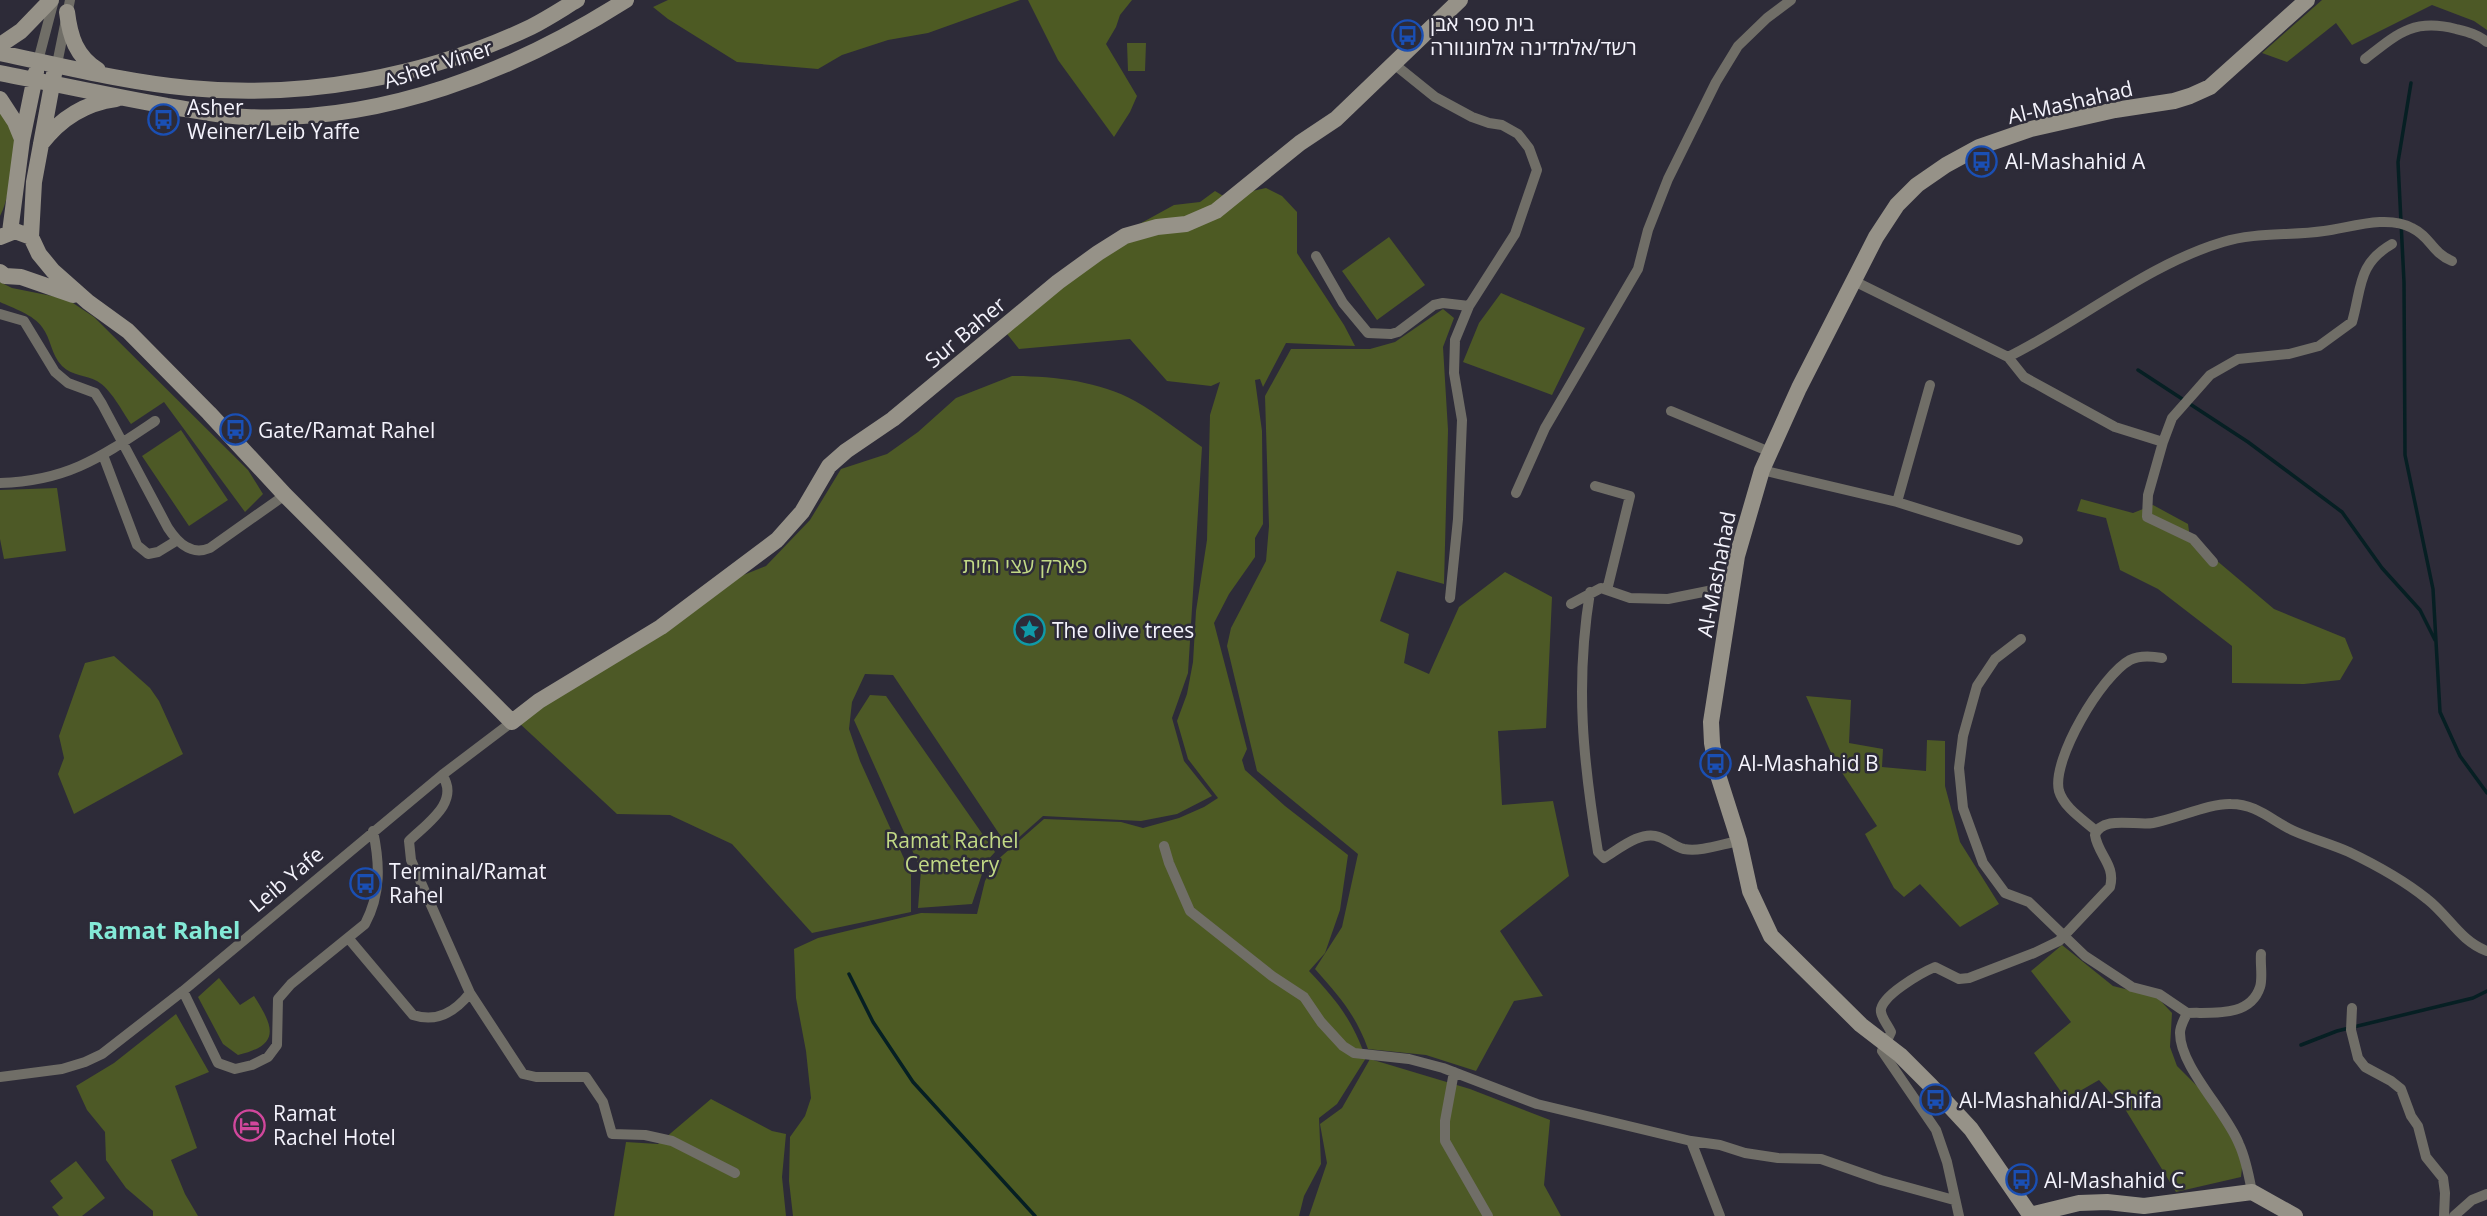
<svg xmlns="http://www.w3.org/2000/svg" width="2487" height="1216" font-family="'Open Sans','Noto Sans Hebrew',sans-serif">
<rect width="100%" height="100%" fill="#2d2b38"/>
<!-- green -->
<path fill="#4d5926" d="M 2322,0 L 2487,0 L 2487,30 L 2474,21 L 2432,5 L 2352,45 L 2336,23 L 2287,62 L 2262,53 Z
M 1127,43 L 1146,43 L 1145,71 L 1128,71 Z
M 0,107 C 4,115 10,124 13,132 C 17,149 9,201 0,216 Z
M 1389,237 L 1425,285 L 1377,320 L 1342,271 Z
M 0,282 L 12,288 L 67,299 L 94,317 L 248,470 L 263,494 L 245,512 L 164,402 L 131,424 C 122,411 111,389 97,381 C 86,375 72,376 62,366 C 51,355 51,338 42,327 C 34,315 13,308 0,302 Z
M 1501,293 L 1585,328 L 1552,395 L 1463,362 L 1479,323 Z
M 1443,309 L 1454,318 L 1443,347 L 1448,430 L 1444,584 L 1397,571 L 1380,621 L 1409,634 L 1404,663 L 1429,674 L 1459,607 L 1505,572 L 1552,597 L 1546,728 L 1498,731 L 1502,805 L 1553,801 L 1569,876 L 1500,931 L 1543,996 L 1514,1001 L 1476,1071 L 1426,1055 L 1368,1049 C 1356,1015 1339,996 1315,969 L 1342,927 L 1358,854 L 1257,771 L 1227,646 L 1231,628 L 1266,561 L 1269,526 L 1265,396 L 1291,349 L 1370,349 L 1395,342 Z
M 1012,376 C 1052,376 1099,381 1135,401 C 1158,414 1180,432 1202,447 L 1188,673 L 1172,718 L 1184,761 L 1212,796 L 1177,814 L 1141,821 L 1043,816 L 1008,847 L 893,675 L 865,674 L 852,702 L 849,729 L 860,761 L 911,874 L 911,912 L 812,933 L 732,844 L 670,815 L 617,814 L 518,722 L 721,584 L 766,566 L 810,520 L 841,469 L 887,454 L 918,432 L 956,398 Z
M 181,430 L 228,500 L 189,526 L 142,456 Z
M 57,488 L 66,551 L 4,559 L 0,539 L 0,490 Z
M 2081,499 L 2133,513 L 2153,505 L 2188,524 L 2190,538 L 2274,609 L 2345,638 L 2353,658 L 2340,680 L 2304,684 L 2232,683 L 2232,646 L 2158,589 L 2120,570 L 2106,518 L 2077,511 Z
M 114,656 L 150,688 L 159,701 L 183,754 L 74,814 L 58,774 L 64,758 L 59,736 L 85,663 Z
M 870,695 L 886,696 L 995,852 L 986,862 L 972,904 L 918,908 L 921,870 L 854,720 Z
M 1806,696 L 1851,700 L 1849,743 L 1883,749 L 1882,767 L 1926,771 L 1927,740 L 1945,741 L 1945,786 L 1960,842 L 1999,904 L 1960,927 L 1920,884 L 1904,897 L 1894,888 L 1865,834 L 1877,826 L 1835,762 Z
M 2062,945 L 2113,986 L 2157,997 L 2172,1013 L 2170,1047 L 2177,1066 L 2199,1088 L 2244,1149 L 2241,1177 L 2176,1192 L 2125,1109 L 2099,1080 L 2066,1099 L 2034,1053 L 2071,1022 L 2031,971 Z
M 219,978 L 240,1005 L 254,996 C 274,1027 281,1045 238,1055 L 223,1044 L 198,997 Z
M 176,1014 L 209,1072 L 175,1086 L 197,1148 L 171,1160 L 185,1194 L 198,1216 L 153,1216 L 153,1211 L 126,1188 L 106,1160 L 105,1132 L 87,1110 L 76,1086 L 114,1063 Z
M 1370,1059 L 1470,1089 L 1550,1120 L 1544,1185 L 1561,1216 L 1309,1216 L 1327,1163 L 1320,1124 L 1342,1108 Z
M 76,1161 L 105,1198 L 82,1216 L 59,1216 L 52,1207 L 63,1198 L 50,1181 Z"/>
<!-- forest -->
<path fill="#4d5a23" d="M 668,0 L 1020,0 L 928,33 L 888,40 L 842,55 L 818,69 L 737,62 L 668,19 L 653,7 Z
M 1028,0 L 1132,0 L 1120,15 L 1116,27 L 1106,44 L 1137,96 L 1130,112 L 1114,137 L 1058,60 Z
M 1266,188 L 1282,196 L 1297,212 L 1297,253 L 1344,325 L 1355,346 L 1286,343 L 1263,387 L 1260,379 L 1255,380 L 1262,431 L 1263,524 L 1255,538 L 1255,557 L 1229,594 L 1214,623 L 1247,749 L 1242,760 L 1245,770 L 1285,806 L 1348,855 L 1340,910 L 1325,953 L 1309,971 C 1338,1002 1351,1018 1366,1058 L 1337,1104 L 1319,1118 L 1321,1164 L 1304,1196 L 1299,1216 L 793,1216 L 789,1181 L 790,1137 L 805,1116 L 811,1098 L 806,1051 L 796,998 L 794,949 L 818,938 L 921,913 L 977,914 L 985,881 L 995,862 L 1044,819 L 1121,822 L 1143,828 L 1179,818 L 1204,807 L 1218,798 L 1188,759 L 1177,721 L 1187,694 L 1193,662 L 1196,611 L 1207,540 L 1210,415 L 1220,382 L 1211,386 L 1167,381 L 1130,339 L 1019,349 L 1000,325 L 1114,238 L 1174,205 L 1200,202 L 1215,191 L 1230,200 L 1239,194 Z
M 711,1099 L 772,1131 L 786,1134 L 782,1177 L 786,1216 L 614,1216 L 626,1142 L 658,1144 Z"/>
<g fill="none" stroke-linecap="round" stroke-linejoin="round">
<!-- stream -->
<path stroke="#061f23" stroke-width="3.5" d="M 2411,83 L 2398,162 L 2404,282 L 2405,455 L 2433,589 L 2440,712 L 2460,756 L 2487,793
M 2138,370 L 2248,442 L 2342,512 L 2382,568 L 2420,610 L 2435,640
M 849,974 L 873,1022 L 913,1082 L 1035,1216
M 2301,1045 L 2337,1031 L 2473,998 L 2487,991"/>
<!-- street -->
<path stroke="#706e67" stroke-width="10" d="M 2365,59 C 2397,34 2413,18 2456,29 C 2468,32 2477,34 2487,42
M 38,61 L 54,0
M 57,64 L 70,0
M 1394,64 L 1435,97 L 1472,117 L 1489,123 L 1502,125 L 1518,134 L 1529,148 L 1537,170 L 1515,234 L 1469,306 L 1455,340 L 1454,373 L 1462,420 L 1458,519 L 1450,598
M 1316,256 L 1343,303 L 1368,333 L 1391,334 L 1398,332 L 1434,305 L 1443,303 L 1469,306
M 1854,281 L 2008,357 L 2024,377 L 2053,393 L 2115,427 L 2163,442 L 2172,418 L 2210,375 L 2238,359 L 2289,354 L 2319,346 L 2352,322 C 2362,288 2357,264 2392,244
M 0,314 L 24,321 L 55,372 L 68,383 L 95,393 L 102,404 L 168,528 C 178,543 191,556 210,548 L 285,495
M 2008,357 C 2079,322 2148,264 2223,242 C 2255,232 2290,236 2324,231 C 2349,228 2387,214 2412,228 C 2431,237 2431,252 2452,261
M 1671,411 L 1770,452
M 2163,442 L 2148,495 L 2147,517 L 2193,539 L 2213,562
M 103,455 L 137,545 L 148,554 L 158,552 L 176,541
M 1762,470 L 1897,502 L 2018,540
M 0,483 C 68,481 101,457 155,421
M 1595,486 L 1630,496 L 1607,590
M 1516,493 L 1545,428 L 1638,269 L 1648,230 L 1668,179 L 1716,82 L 1738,46 L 1767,18 L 1791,0
M 1897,502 L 1930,385
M 1590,592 C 1575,685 1583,760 1598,852 L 1604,858 C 1619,849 1641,830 1659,837 C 1668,840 1675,847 1684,849 C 1701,852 1722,844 1739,841
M 1571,604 L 1601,588 L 1630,598 L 1668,599 L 1733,586
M 2021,639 L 1995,659 L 1977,686 L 1963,736 L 1959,768 L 1963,808 L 1983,863 L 2005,893 L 2029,902 L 2085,956 L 2132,987 L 2159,994 L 2187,1013 C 2184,1020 2180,1026 2180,1033 C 2180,1067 2226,1111 2239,1144 C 2246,1159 2249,1176 2252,1192
M 2096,831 C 2084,820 2064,808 2059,791 C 2051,760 2102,675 2130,660 C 2140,655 2151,656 2162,658
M 1164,846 L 1169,863 L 1190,911 L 1272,976 L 1304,997 L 1321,1022 L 1343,1046 L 1354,1053 L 1409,1059 L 1443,1068 L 1537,1104 L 1691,1141 L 1720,1145 L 1745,1153 L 1778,1158 L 1821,1159 L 1881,1180 L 1954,1200
M 349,939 L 413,1015 C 437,1023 455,1012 470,993 L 411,860 L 409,841 C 426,824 461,802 442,775
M 183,991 L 218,1063 L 235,1069 L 252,1065 L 268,1057 L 277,1045 L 278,999 L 291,984 L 365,924 C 381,894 380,864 373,831
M 470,993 L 523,1074 L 536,1077 L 586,1077 L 603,1102 L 612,1134 L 645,1135 L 672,1141 L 735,1173
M 2352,1008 L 2351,1030 L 2358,1058 L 2365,1067 L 2391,1081 L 2401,1089 L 2411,1116 L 2418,1126 L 2426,1157 L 2443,1178 L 2445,1193 L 2444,1216
M 2187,1013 C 2212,1012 2250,1018 2260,987 C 2263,978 2260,964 2261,954
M 1454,1072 L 1445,1121 L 1445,1141 L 1488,1216
M 0,1077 L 62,1069 L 85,1062 L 102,1054 L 183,991 L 442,775 L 512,722
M 1691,1141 L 1720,1216
M 1959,1216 L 1947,1162 L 1936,1130 L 1882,1051 L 1891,1032 C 1888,1025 1882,1019 1881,1012 C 1878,997 1923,972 1935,967 L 1959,979 L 1969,978 L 2034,953 L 2059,941 L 2110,887 C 2116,865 2098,855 2095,835 C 2102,815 2136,826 2153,823 C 2176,819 2210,803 2231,804 C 2257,804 2272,821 2294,831 C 2312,839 2331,844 2349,852 C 2374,864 2406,882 2427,899 C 2449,916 2460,941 2487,951
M 2454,1216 L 2472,1200 L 2487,1194"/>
<!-- secondary -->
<path stroke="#969288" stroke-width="16" d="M 67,12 C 70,37 76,56 98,70
M 0,45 L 21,31 L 51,0
M 0,53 C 62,66 125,82 189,88 C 304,99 426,77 531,27 C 547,19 562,9 577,0
M 0,73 C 56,84 111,96 167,106 C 193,110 220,116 246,117 C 382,123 513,72 626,0
M 0,99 L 15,122 L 22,139
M 41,144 C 60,119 85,103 116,99
M 10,232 L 22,140 L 36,72
M 0,237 L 15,231 L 31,237 L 39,254 L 53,271 L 88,302 L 128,331 L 209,413 L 285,495 L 512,722 L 539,701 L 661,627 L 777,540 L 802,512 L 829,466 L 846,451 L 893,419 L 1058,282 L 1098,253 L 1125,236 L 1157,227 L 1186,224 L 1216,211 L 1300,143 L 1336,119 L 1460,0
M 31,237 L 34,182 L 54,74
M 0,272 L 5,276 L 21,277 L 73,295
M 2030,1215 L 2079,1203 L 2107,1202 L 2144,1206 L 2252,1192 L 2295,1216
M 2031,1216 L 1971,1129 L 1931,1086 L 1900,1055 L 1861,1025 L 1771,936 L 1750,891 L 1739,841 L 1718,775 L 1712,743 L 1711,722 L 1737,556 L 1762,470 L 1799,388 L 1876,237 L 1897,205 L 1917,185 L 1946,165 L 1979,147 L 2031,129 L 2115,110 L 2174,101 L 2190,96 L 2210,87 L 2307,0"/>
</g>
<!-- icons -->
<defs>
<symbol id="bus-ring" viewBox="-11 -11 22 22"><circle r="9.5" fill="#2d2b38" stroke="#1a4fb4" stroke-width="1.5"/><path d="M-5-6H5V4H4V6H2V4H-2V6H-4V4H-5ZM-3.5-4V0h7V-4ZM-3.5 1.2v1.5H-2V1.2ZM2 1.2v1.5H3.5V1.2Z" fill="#1a4fb4"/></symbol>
<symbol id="sight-ring" viewBox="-11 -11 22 22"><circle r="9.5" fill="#2d2b38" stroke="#0f9aa8" stroke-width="1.5"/><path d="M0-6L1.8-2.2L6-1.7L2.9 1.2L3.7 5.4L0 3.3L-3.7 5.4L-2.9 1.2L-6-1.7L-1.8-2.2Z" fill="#0f9aa8"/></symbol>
<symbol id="hotel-ring" viewBox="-11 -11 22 22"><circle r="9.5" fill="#2d2b38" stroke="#d1479c" stroke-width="1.5"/><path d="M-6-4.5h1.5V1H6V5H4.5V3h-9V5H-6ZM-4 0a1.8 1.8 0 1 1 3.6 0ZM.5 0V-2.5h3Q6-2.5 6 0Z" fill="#d1479c"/></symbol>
</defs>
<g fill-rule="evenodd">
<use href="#bus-ring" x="1390" y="18" width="35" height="35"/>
<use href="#bus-ring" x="146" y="102" width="35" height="35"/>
<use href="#bus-ring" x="1964" y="144" width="35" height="35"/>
<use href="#bus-ring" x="218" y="412" width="35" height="35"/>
<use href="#sight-ring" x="1012" y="612" width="35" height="35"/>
<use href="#bus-ring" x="1698" y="746" width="35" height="35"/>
<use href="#bus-ring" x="348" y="866" width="35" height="35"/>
<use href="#bus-ring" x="1918" y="1082" width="35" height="35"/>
<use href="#hotel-ring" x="232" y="1108" width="35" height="35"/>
<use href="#bus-ring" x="2004" y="1162" width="35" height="35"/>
</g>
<g text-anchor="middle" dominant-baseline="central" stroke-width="5" stroke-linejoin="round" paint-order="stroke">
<!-- poi labels -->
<g font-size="21" fill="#f4f3fc" stroke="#2d2b38" text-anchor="start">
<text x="1430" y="23">בית ספר אבן<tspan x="1430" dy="24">רשד/אלמדינה אלמונוורה</tspan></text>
<text x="187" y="107">Asher<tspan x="187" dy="24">Weiner/Leib Yaffe</tspan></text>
<text x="2005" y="161">Al-Mashahid A</text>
<text x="258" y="430">Gate/Ramat Rahel</text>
<text x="1052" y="630">The olive trees</text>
<text x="1738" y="763">Al-Mashahid B</text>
<text x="389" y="871">Terminal/Ramat<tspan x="389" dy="24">Rahel</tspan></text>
<text x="1959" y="1100">Al-Mashahid/Al-Shifa</text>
<text x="273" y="1113">Ramat<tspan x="273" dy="24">Rachel Hotel</tspan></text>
<text x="2044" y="1180">Al-Mashahid C</text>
</g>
<!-- street labels -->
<g font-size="21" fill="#f4f3fc" stroke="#2d2b38">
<text transform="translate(438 64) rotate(-18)">Asher Viner</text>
<text transform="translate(2070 102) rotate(-13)">Al-Mashahad</text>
<text transform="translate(965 332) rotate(-40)">Sur Baher</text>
<text transform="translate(1716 574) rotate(-79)">Al-Mashahad</text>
<text transform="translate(286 879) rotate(-40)">Leib Yafe</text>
</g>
<!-- park labels -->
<g font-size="21" fill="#c2d986" stroke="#2d2b38">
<text x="1025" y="565">פארק עצי הזית</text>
<text x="952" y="840">Ramat Rachel<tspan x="952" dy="24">Cemetery</tspan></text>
</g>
<!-- quarter labels -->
<g font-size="24" font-weight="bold" fill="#83ead7" stroke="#2d2b38">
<text x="164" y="929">Ramat Rahel</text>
</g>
</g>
</svg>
